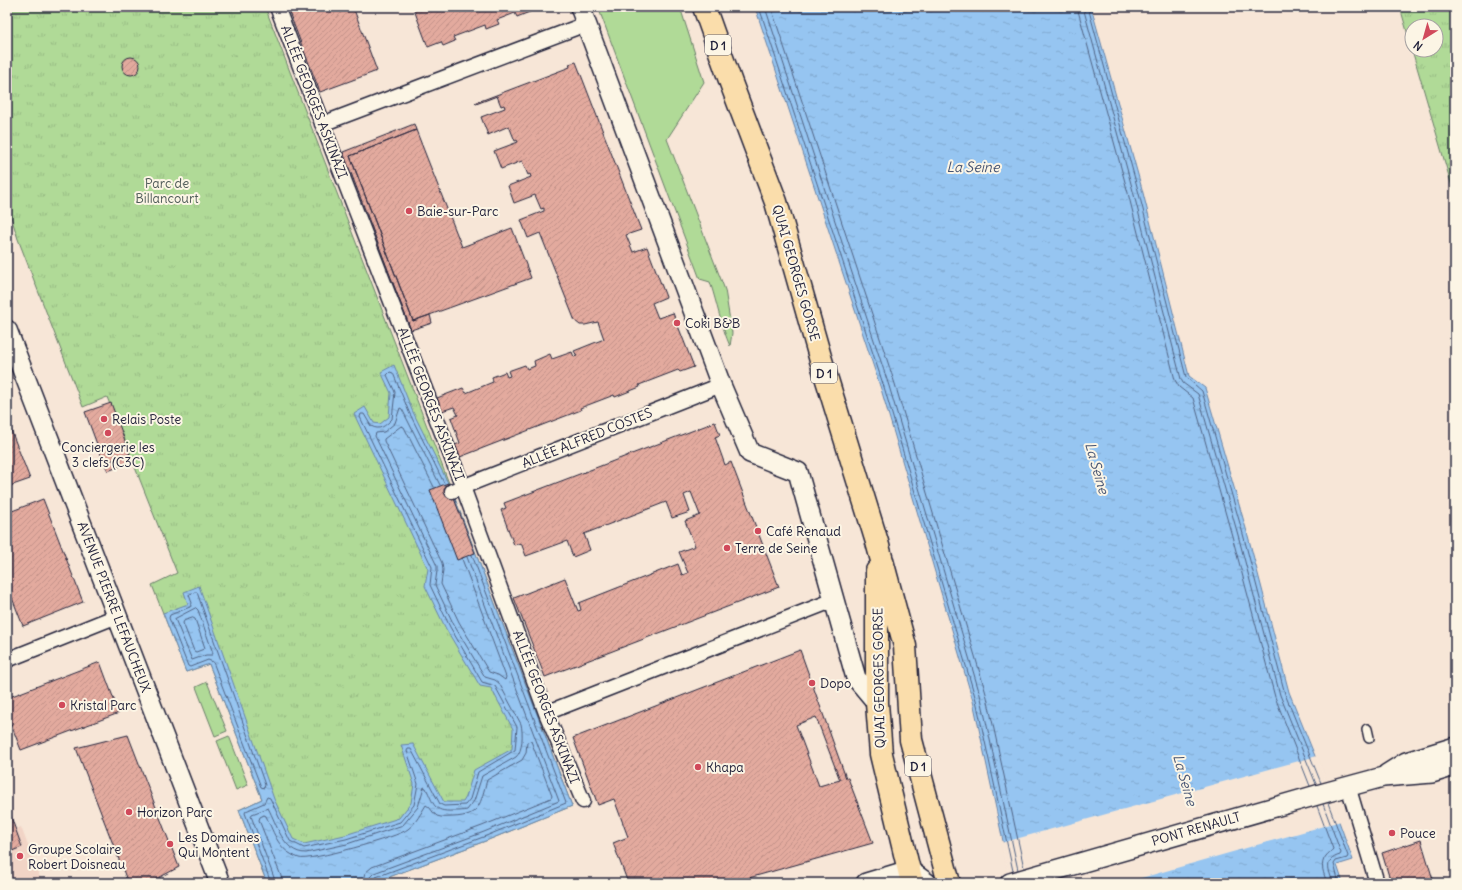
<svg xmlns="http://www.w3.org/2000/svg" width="1462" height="890" font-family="Delius,sans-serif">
<defs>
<pattern id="park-tufts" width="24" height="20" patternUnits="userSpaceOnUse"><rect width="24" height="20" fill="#b0da97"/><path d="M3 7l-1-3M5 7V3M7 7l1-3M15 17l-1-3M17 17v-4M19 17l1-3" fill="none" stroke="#97bb83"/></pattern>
<pattern id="water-ripples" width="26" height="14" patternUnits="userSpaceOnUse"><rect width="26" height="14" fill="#96c5f1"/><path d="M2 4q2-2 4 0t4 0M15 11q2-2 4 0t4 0" fill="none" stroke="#81a9d0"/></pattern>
<pattern id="building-hatch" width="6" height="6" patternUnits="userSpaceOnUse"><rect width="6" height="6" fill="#e3aa9e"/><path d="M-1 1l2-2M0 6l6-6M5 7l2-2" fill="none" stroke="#c29289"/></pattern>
</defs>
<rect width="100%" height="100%" fill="#f7e6d7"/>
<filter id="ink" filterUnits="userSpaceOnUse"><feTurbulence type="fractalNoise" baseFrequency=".025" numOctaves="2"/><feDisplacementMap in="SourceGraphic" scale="8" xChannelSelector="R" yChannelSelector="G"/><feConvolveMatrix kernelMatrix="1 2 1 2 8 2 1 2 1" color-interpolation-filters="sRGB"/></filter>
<g filter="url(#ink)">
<!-- built -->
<path fill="#f1d4c6" d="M 7,806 L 16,829 L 21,827 L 42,883 L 7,883 Z"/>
<!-- grass -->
<path fill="#b0da97" stroke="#697e69" d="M 598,7 L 680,7 L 704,82 L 667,139 L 725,290 L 732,333 L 730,346 C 721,326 717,303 710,282 L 700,279 Z
M 207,682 L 227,731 L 215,736 L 196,687 Z
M 229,736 L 248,785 L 236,790 L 217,741 Z"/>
<!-- park -->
<path fill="url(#park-tufts)" stroke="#697e69" d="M 7,7 L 265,7 L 452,491 L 572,806 L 488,840 L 373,883 L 267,883 L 239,810 L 262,799 L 209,664 L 186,672 L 152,585 L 177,573 L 107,397 L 83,407 L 18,239 L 7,204 Z
M 1400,7 L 1455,7 L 1455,197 L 1412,50 L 1436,50 L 1436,26 L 1412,26 L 1412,49 Z"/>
<!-- water -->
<path fill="url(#water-ripples)" stroke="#6884a8" d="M 755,7 L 1091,7 L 1142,189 L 1189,376 L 1205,388 L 1247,532 L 1289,692 L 1317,761 L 1353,860 L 1337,865 L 1343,883 L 1012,883 L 973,701 L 881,389 Z
M 394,365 L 412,410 L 452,491 L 572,806 L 488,840 L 373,883 L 267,883 L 239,810 L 262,799 L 209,664 L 186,672 L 163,613 L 188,604 L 184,592 L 199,586 L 274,799 L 293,839 L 304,844 L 345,835 L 399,818 L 411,803 L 414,784 L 401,745 L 413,744 L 444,802 L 463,802 L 466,797 L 474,770 L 512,749 L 513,729 L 491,688 L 480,686 L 446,629 L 425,586 L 428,569 L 354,414 L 365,407 L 374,423 L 380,424 L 389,417 L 391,393 L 381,372 Z"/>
<!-- pier -->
<path fill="#f7e6d7" d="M 1317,756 L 1341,821 L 1124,883 L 1010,883 L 1001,843 Z"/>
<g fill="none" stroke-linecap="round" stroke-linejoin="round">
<!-- shore -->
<path stroke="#506384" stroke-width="1" d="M 759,7 L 884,387 L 976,700 L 1013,871
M 765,7 L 889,386 L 981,698 L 1018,870
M 771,7 L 895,384 L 987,697 L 1024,868
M 1077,7 L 1128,193 L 1175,380 L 1179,387 L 1193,398 L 1232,536 L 1275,697 L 1310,786
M 1083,7 L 1133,191 L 1181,379 L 1183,383 L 1198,394 L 1238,535 L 1280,695 L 1316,784
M 1088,7 L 1138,190 L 1186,377 L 1202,391 L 1243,534 L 1285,694 L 1321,783
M 434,487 L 404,427 L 401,426 L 384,439 L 384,441 L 442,563 L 443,570 L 441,584 L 459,622 L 489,672 L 498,675 L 505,680 L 506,677 L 462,559
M 195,592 L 197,592 L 199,598 L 265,785 L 264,788 L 261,787 L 213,662 L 208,660 L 190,667 L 188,666 L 169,618 L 170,615 L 190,607 L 192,603 L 189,595 Z
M 196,608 L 198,610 L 213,653 L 212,655 L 206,655 L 192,660 L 175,619 Z
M 193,618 L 195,619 L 205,648 L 204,649 L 196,652 L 194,651 L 183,623 L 184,621 Z
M 1328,803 L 1348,856 L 1347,858 L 1336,861 L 1334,864 L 1339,883
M 1323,804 L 1341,853 L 1340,855 C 1323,860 1329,870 1333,883
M 1317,806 L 1333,849 C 1331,852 1328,853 1326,856 C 1319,864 1324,874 1327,883
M 271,883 L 245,813 L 246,811 L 264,803 L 267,797 L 270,798 L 290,841 L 304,848 L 346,839 L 400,822 L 414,805 L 418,784 L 407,751 L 408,749 L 411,749 L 440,804 L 444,806 L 465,805 L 470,799 L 478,772 L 515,750 L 517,727 L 495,686 L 482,682 L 450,627 L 430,585 L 432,567 L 360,417 L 361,414 L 364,414 L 371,426 C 380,431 385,426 392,419 L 395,392 L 387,375 L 390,372 L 393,373 L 409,412 L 444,483
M 276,883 L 251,816 L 252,814 L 268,808 C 277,824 283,853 306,853 L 347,844 L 403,825 L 418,807 L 424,787 L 426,788 C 434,804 433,812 453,811 C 458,811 462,811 467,810 L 474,801 L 482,776 L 516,757 C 523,751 523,733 521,724 L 499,683 L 495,680 L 485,677 L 454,625 L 435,585 L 437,571 L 437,566 L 375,436 L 376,433 L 384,432 L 395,423 L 400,408 L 402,409 L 440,485
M 282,883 L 281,876 L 259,820 L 260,817 L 264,815 L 266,816 C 275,835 278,850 299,858 C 308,862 399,837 408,829 C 416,823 421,813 426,805 C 431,807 432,813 437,816 C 442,818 448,817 453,817 C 481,816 480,803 487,780 L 522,760 L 526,753 L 527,742 L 531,741 L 552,796 L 551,798 L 482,826 L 372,867 L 365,873 L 362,883
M 368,883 L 370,877 L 374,873 L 484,832 L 559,801 L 467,557
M 373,883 L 374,880 L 376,877 L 486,836 L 566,803 L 472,555"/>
</g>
<!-- building -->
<path fill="url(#building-hatch)" stroke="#22223b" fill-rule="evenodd" d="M 287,7 L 353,7 L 377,71 L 320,92 Z
M 413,7 L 542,7 L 517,17 L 515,13 L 497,20 L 499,24 L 486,29 L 485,25 L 453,37 L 455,41 L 443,46 L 441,42 L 428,47 Z
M122 66a9 9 0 1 1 18 0a9 9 0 1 1-18 0Z
M 576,62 L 641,230 L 626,235 L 633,252 L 647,247 L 666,297 L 652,303 L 658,318 L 673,313 L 694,367 L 680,372 L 678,370 L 639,385 L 640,387 L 615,397 L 614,395 L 580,408 L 581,410 L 460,457 L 455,445 L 460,443 L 451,418 L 458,415 L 454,407 L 442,411 L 437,398 L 463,388 L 466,393 L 493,382 L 492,377 L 505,372 L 507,377 L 510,376 L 508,371 L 525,365 L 527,369 L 535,366 L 534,361 L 550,354 L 552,359 L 572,352 L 574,357 L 577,356 L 574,351 L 604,339 L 598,322 L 585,325 L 580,325 L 575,321 L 540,233 L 528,238 L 521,220 L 544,211 L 544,208 L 541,209 L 535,195 L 514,203 L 508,186 L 531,177 L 530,174 L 528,175 L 522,161 L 501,169 L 494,151 L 518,142 L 517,140 L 515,141 L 509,126 L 488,135 L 481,117 L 505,108 L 504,105 L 501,106 L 497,96 L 476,104 L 475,103 L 570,67 L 569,64 Z
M 414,124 L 416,130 L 350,156 L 413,321 L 430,315 L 432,323 L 411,330 L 343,152 Z
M 416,130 L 462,247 L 512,228 L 531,278 L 413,321 L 350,156 Z
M 111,403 L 130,454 L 104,463 L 85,412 Z
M 7,420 L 30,479 L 7,487 Z
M 715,422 L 720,435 L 715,437 L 725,465 L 731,462 L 779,587 L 545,677 L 514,598 L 565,578 L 578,611 L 581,610 L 579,603 L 678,564 L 682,575 L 688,573 L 679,552 L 695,546 L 685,521 L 700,515 L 691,492 L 684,495 L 690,512 L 672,518 L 666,502 L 584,534 L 590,550 L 573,557 L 567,541 L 526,556 L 521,543 L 514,545 L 501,510 L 506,508 L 504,503 Z
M 130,454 L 133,461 L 108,471 L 104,463 Z
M 448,483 L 475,553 L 457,560 L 430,490 Z
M 43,499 L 83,602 L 23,626 L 7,585 L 7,513 Z
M 800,650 L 846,778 L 848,778 L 873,843 L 731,883 L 628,883 L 613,843 L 628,837 L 614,799 L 598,805 L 573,738 ZM 816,717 L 840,780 L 819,786 L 796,725 Z
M 100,662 L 119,713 L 21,750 L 7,714 L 7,698 Z
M 128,735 L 179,867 L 149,883 L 128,883 L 76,748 Z
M 7,806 L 22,847 L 7,853 Z
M 1421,840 L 1434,883 L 1391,883 L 1382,853 Z"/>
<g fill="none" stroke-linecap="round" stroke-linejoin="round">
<defs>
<path id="service" d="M 1367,729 L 1369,738"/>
<path id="pedestrian" d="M 277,7 L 463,487 L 546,713 L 583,801
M 322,124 L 586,24
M 452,491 L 721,385
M 7,660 L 117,616
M 546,713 L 834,600
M 1348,786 L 1377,883"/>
<path id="minor" d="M 580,7 L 721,385 L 750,453 L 798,472 L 856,678 L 877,703
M 7,330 L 220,883
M 1387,774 L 1406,762 L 1455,747
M 866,883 L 909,870 L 927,883
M 1010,883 L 1324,793 L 1383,777 L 1432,773 L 1455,766"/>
<path id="primary" d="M 704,7 L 731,83 L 776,202 L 820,357 L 877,542 L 905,646 L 911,740 L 949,883
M 877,571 L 877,703 L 881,754 L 912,883"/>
</defs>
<!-- service casing -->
<use href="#service" stroke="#22223b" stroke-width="12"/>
<!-- pedestrian casing -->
<use href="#pedestrian" stroke="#22223b" stroke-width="17"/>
<!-- minor casing -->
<use href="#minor" stroke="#22223b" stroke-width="22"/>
<!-- primary casing -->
<use href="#primary" stroke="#22223b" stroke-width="25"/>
<!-- service -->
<use href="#service" stroke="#fcf5e5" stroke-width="9"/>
<!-- pedestrian -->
<use href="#pedestrian" stroke="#fcf5e5" stroke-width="14"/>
<!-- minor -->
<use href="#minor" stroke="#fcf5e5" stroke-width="19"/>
<!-- primary -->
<use href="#primary" stroke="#faddab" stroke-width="22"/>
</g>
</g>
<!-- markers -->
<g fill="#d1495b" stroke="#fcf5e5" stroke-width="1.5">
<circle cx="409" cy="211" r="4"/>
<circle cx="677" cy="323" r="4"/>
<circle cx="104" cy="419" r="4"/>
<circle cx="108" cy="433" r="4"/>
<circle cx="758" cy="531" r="4"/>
<circle cx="727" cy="548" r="4"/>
<circle cx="812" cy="683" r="4"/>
<circle cx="62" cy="705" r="4"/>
<circle cx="698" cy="767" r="4"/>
<circle cx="129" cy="812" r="4"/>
<circle cx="1392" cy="833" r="4"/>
<circle cx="170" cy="844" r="4"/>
<circle cx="20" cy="856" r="4"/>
</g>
<g text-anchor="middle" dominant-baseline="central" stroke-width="4" stroke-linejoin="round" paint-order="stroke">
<!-- shield labels -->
<g fill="#fcf5e5" stroke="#63616e" stroke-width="1">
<rect x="705" y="35" width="26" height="20" rx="3"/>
<rect x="811" y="363" width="26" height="20" rx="3"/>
<rect x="905" y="756" width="26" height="20" rx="3"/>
</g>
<g font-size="12" font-weight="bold" fill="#22223b">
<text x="718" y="45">D 1</text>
<text x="824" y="373">D 1</text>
<text x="918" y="766">D 1</text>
</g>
<!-- street labels -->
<g font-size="13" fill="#22223b" stroke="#fcf5e5">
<text transform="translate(314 102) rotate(69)">ALLÉE GEORGES ASKINAZI</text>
<text transform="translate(796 273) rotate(74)">QUAI GEORGES GORSE</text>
<text transform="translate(431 404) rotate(69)">ALLÉE GEORGES ASKINAZI</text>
<text transform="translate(587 438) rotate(-22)">ALLÉE ALFRED COSTES</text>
<text transform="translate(114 607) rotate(69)">AVENUE PIERRE LEFAUCHEUX</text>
<text transform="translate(879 678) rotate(-91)">QUAI GEORGES GORSE</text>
<text transform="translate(546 707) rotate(69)">ALLÉE GEORGES ASKINAZI</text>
<text transform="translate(1196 829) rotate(-16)">PONT RENAULT</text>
</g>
<!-- park labels -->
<g font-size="13" fill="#4d5957" stroke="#fcf5e5">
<text x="167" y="183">Parc de<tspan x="167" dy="15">Billancourt</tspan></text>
</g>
<!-- poi labels -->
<g font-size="13" fill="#22223b" stroke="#fcf5e5" text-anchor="start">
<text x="417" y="211">Baie-sur-Parc</text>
<text x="685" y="323">Coki B&amp;B</text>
<text x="112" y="419">Relais Poste</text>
<text x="108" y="447" text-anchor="middle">Conciergerie les<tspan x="108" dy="15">3 clefs (C3C)</tspan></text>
<text x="766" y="531">Café Renaud</text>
<text x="735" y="548">Terre de Seine</text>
<text x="820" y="683">Dopo</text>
<text x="70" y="705">Kristal Parc</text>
<text x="706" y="767">Khapa</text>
<text x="137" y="812">Horizon Parc</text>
<text x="1400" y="833">Pouce</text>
<text x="178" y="837">Les Domaines<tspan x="178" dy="15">Qui Montent</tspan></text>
<text x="28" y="849">Groupe Scolaire<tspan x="28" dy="15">Robert Doisneau</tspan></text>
</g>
<!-- water labels -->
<g font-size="14" font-style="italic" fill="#455372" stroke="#fcf5e5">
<text x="973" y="167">La Seine</text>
<text transform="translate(1097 468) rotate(74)">La Seine</text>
<text transform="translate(1185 780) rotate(74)">La Seine</text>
</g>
</g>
<!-- margin -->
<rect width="1462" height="890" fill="none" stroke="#fcf5e5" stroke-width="24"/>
<rect x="12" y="12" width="1438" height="866" fill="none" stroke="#22223b" stroke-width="1.5" filter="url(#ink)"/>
<!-- north arrow -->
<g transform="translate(1424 38) rotate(217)"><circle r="19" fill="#fcf5e5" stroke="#a5a1a1"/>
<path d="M0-3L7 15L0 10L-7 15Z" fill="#d1495b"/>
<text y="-6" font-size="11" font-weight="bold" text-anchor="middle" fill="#22223b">N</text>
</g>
</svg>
